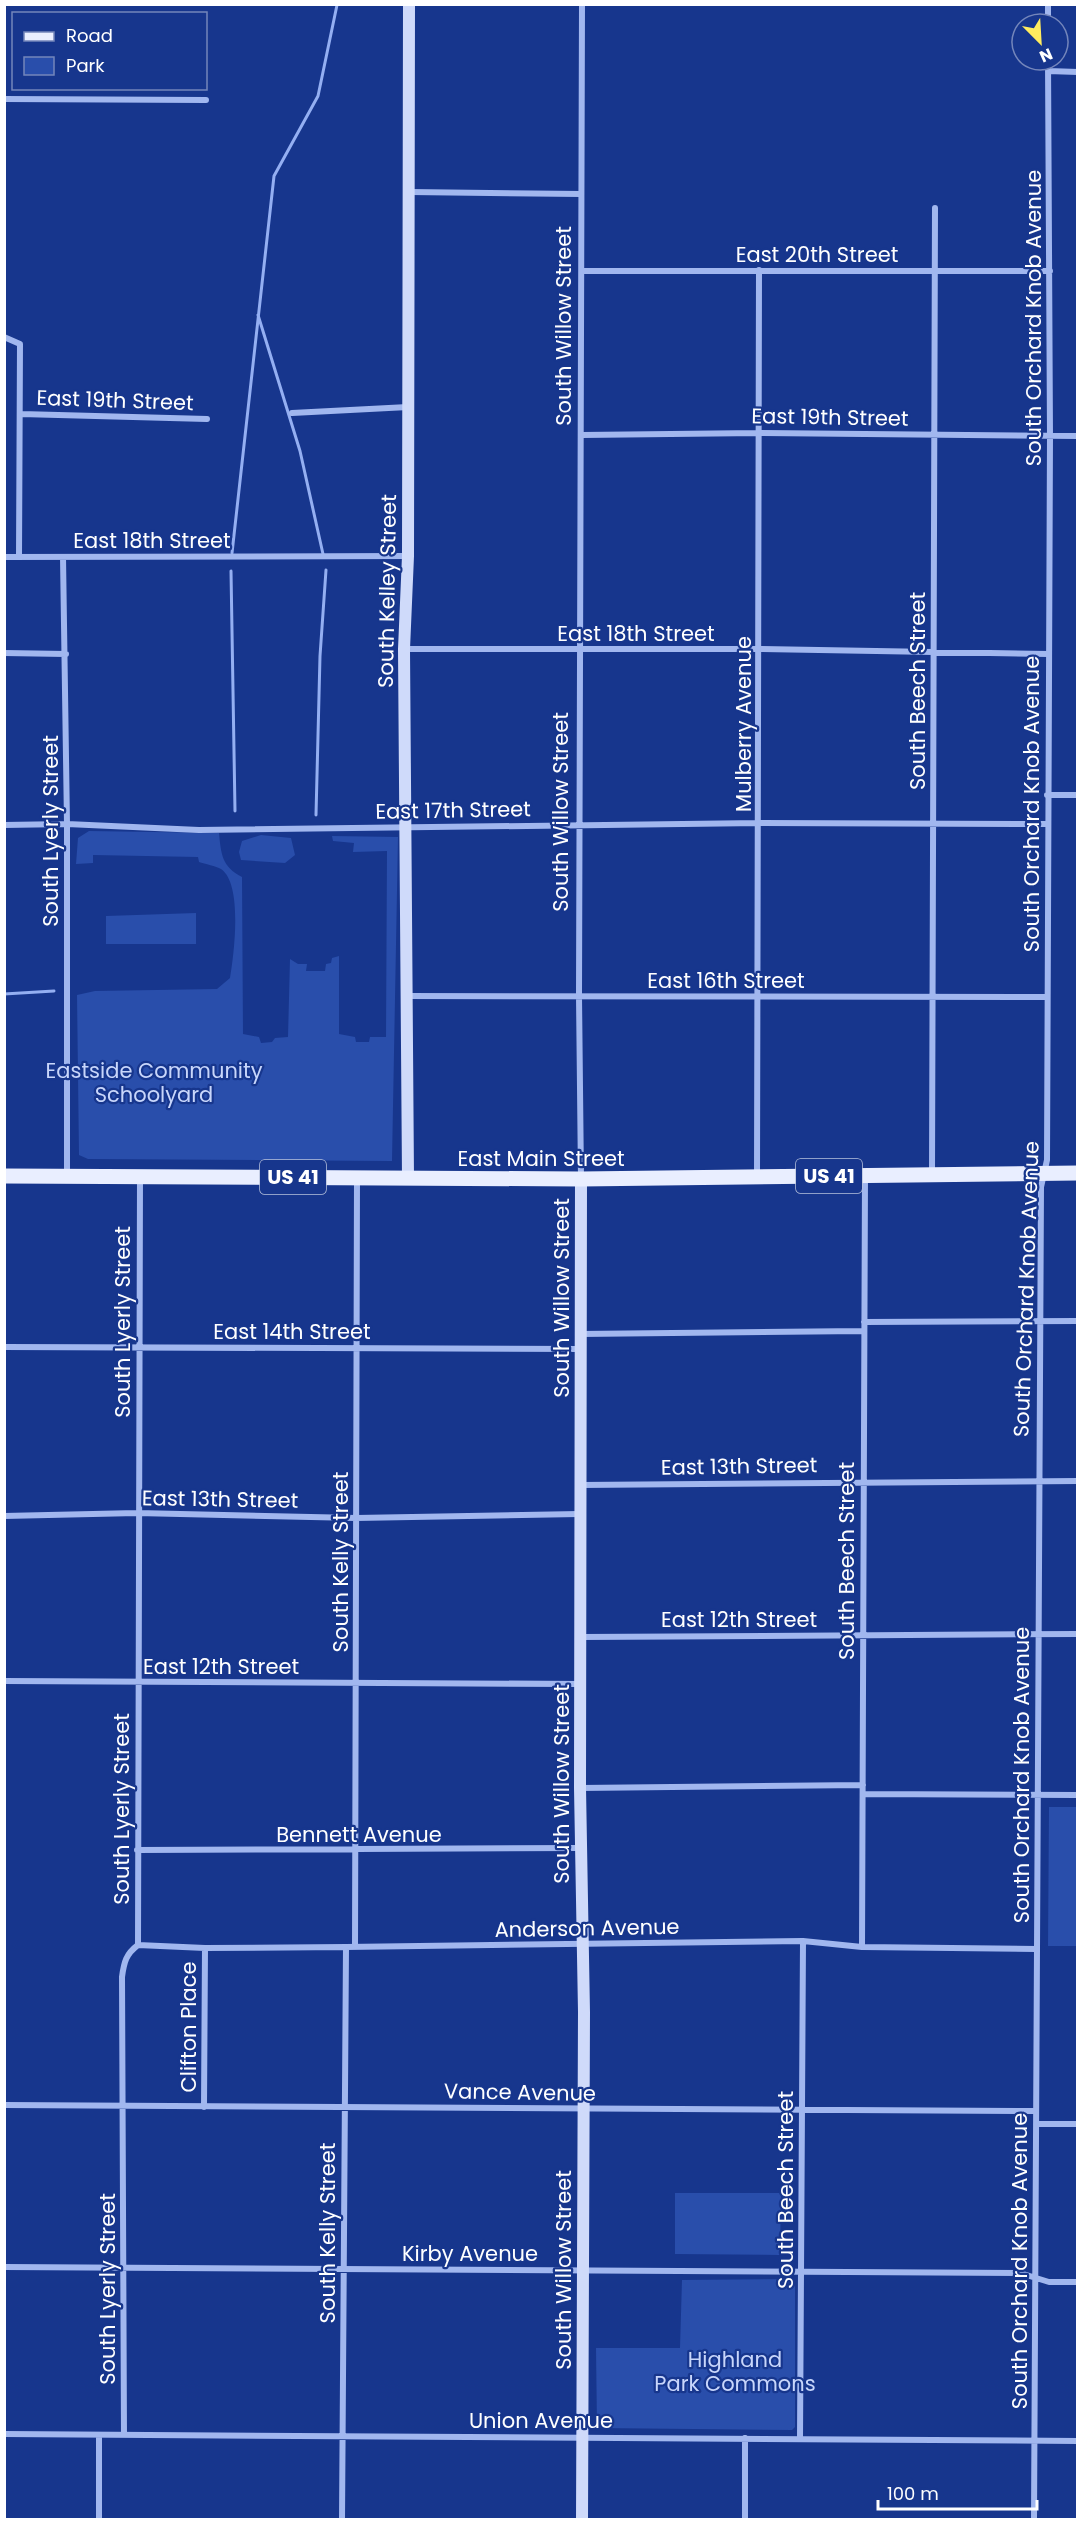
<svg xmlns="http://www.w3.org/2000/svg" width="1082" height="2524" font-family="Poppins,sans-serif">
<rect width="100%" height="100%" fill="#17368d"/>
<!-- green -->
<path fill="#294eab" d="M 89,831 L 219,833 C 221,854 222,867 242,877 L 243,1034 L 259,1037 L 261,1043 L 272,1042 L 275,1038 L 288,1037 L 290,959 L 298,964 L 307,964 L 306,971 L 325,971 L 326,964 L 331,963 L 332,958 L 339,956 L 339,1034 L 355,1037 L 356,1042 L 369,1042 L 370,1037 L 386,1037 L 387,851 L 353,852 L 354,843 L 333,841 L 332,836 L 398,837 L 392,1161 L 88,1159 L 79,1155 L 77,995 L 95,991 L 217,989 L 230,978 C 234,954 243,884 221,869 C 216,866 205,864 199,862 L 198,857 L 93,855 L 93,863 L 76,864 L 78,838 Z
M 261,835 L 291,838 L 295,855 L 285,863 L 241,860 L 239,852 L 242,841 Z
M 196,913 L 196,944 L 106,944 L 106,916 Z
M 1049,1807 L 1077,1807 L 1077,1946 L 1048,1946 Z
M 675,2193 L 781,2193 L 780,2255 L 675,2254 Z
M 789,2279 L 795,2286 L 795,2427 L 792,2430 L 597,2428 L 596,2348 L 680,2348 L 682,2280 Z"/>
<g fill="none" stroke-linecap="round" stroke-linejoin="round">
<!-- stream -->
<path stroke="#94aff2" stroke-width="3" d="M 258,315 L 300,451 L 323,554
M 232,553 L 274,176 L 318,96 L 337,5
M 231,571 L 235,811
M 316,815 L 320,656 L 326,570
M 4,994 L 54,991"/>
<!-- street -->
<path stroke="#a1b7ef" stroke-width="6" d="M 1048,24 L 1048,4
M 1048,71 L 1078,72
M 4,99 L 206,100
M 410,192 L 581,194
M 583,271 L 1050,271
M 4,337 L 20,344 L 19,557
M 292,413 L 408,407
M 21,414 L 207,419
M 582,435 L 759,433 L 1078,436
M 4,557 L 408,556
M 63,557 L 67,824 L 67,1176
M 404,649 L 759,649 L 1048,654
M 4,653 L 66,654
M 1047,795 L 1078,795
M 4,825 L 67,824 L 199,830 L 760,823 L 1047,824
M 406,996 L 1046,997
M 932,1174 L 935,208
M 757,1177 L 759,270
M 581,1179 L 579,996 L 582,4
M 864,1322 L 1078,1321
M 580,1334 L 863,1331
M 4,1347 L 580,1349
M 580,1485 L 1078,1481
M 4,1516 L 137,1513 L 356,1518 L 579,1514
M 581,1637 L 1078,1634
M 4,1681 L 580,1684
M 580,1788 L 863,1785
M 863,1794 L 1078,1795
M 137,1850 L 580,1848
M 138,1945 L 205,1948 L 346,1947 L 803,1941 L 862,1947 L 1036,1949
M 355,1946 L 357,1178
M 862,1947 L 865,1176
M 4,2105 L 1036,2111
M 204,2107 L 205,1948
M 1036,2124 L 1078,2124
M 4,2267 L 1020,2273 L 1049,2282 L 1078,2282
M 4,2434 L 1078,2441
M 124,2435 L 122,1977 C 124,1962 126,1954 138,1945 L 140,1178
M 800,2438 L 803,1941
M 99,2520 L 99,2435
M 342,2520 L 346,1947
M 745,2520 L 745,2438
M 1034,2520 L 1041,1187 L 1047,1160 L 1050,437 L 1048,60"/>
<!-- secondary -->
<path stroke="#cfdafa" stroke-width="12" d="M 408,1178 L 404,649 L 408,556 L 409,4
M 581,1179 L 580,1788 L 584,2012 L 582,2520"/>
<!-- primary -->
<path stroke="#e9eeff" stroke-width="15" d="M 4,1176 L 581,1179 L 1078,1173"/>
</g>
<g text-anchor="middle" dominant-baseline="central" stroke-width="4.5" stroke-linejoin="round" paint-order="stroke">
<!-- shield labels -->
<g fill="#17368d" stroke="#b9c3dd" stroke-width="1.5">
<rect x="796" y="1159" width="66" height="34" rx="4.5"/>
<rect x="260" y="1160" width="66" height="34" rx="4.5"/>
</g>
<g font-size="20" font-weight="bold" fill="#fff">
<text x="829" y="1176">US 41</text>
<text x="293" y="1177">US 41</text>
</g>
<!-- street labels -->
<g font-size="21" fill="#fff" stroke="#17368d">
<text x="817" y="254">East 20th Street</text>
<text transform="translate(1033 318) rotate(-90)">South Orchard Knob Avenue</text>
<text transform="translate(563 326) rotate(-90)">South Willow Street</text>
<text transform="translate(115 400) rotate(2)">East 19th Street</text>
<text transform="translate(830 417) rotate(1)">East 19th Street</text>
<text x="152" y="540">East 18th Street</text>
<text transform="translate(387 591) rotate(-89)">South Kelley Street</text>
<text x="636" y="633">East 18th Street</text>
<text transform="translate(917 691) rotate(-90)">South Beech Street</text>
<text transform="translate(743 724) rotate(-90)">Mulberry Avenue</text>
<text transform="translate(1031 804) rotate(-90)">South Orchard Knob Avenue</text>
<text transform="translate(453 810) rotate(-1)">East 17th Street</text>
<text transform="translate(560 812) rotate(-90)">South Willow Street</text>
<text transform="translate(50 831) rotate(-90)">South Lyerly Street</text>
<text x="726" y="980">East 16th Street</text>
<text x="541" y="1158">East Main Street</text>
<text transform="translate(1026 1289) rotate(-88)">South Orchard Knob Avenue</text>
<text transform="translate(561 1298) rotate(-90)">South Willow Street</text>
<text transform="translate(122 1322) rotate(-90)">South Lyerly Street</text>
<text x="292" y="1331">East 14th Street</text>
<text transform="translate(739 1466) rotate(-1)">East 13th Street</text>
<text transform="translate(220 1499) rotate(1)">East 13th Street</text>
<text transform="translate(846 1561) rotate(-90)">South Beech Street</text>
<text transform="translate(340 1562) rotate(-90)">South Kelly Street</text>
<text x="739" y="1619">East 12th Street</text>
<text x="221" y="1666">East 12th Street</text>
<text transform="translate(1021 1775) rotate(-90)">South Orchard Knob Avenue</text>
<text transform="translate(561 1784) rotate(-90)">South Willow Street</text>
<text transform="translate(121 1809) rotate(-90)">South Lyerly Street</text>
<text x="359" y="1834">Bennett Avenue</text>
<text transform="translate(587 1928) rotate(-1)">Anderson Avenue</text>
<text transform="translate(188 2027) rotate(-90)">Clifton Place</text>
<text transform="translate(520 2092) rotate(1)">Vance Avenue</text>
<text transform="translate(785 2190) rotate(-90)">South Beech Street</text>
<text transform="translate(327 2233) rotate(-90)">South Kelly Street</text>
<text x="470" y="2253">Kirby Avenue</text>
<text transform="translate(1019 2261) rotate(-90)">South Orchard Knob Avenue</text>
<text transform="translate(563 2270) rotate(-90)">South Willow Street</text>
<text transform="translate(107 2289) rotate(-90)">South Lyerly Street</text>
<text x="541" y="2420">Union Avenue</text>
</g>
<!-- park labels -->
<g font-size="21" fill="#c8d6fb" stroke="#17368d">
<text x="154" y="1070">Eastside Community<tspan x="154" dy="24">Schoolyard</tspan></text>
<text x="735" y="2359">Highland<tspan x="735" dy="24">Park Commons</tspan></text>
</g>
</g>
<!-- border -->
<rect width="1082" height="2524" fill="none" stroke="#ffffff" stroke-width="12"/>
<!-- legend -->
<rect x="12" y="12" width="195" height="78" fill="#17368d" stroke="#7486bb" stroke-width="1.5"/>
<rect x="24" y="32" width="30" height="9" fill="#e9eeff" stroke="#7486bb" stroke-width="1.5"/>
<text x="66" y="42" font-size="18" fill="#ffffff">Road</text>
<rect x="24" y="57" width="30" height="18" fill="#294eab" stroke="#7486bb" stroke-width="1.5"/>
<text x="66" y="72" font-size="18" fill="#ffffff">Park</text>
<!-- north arrow -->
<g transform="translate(1040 42) rotate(156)"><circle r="28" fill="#17368d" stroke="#7486bb" stroke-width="1.5"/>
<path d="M0-4.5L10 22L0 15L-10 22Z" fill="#ffec5f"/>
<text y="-9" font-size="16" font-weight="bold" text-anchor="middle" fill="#ffffff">N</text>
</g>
<!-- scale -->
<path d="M878 2500v9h159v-9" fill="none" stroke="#ffffff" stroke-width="3"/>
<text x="887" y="2500" font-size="18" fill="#ffffff" stroke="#17368d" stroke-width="4.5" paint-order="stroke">100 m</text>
</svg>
